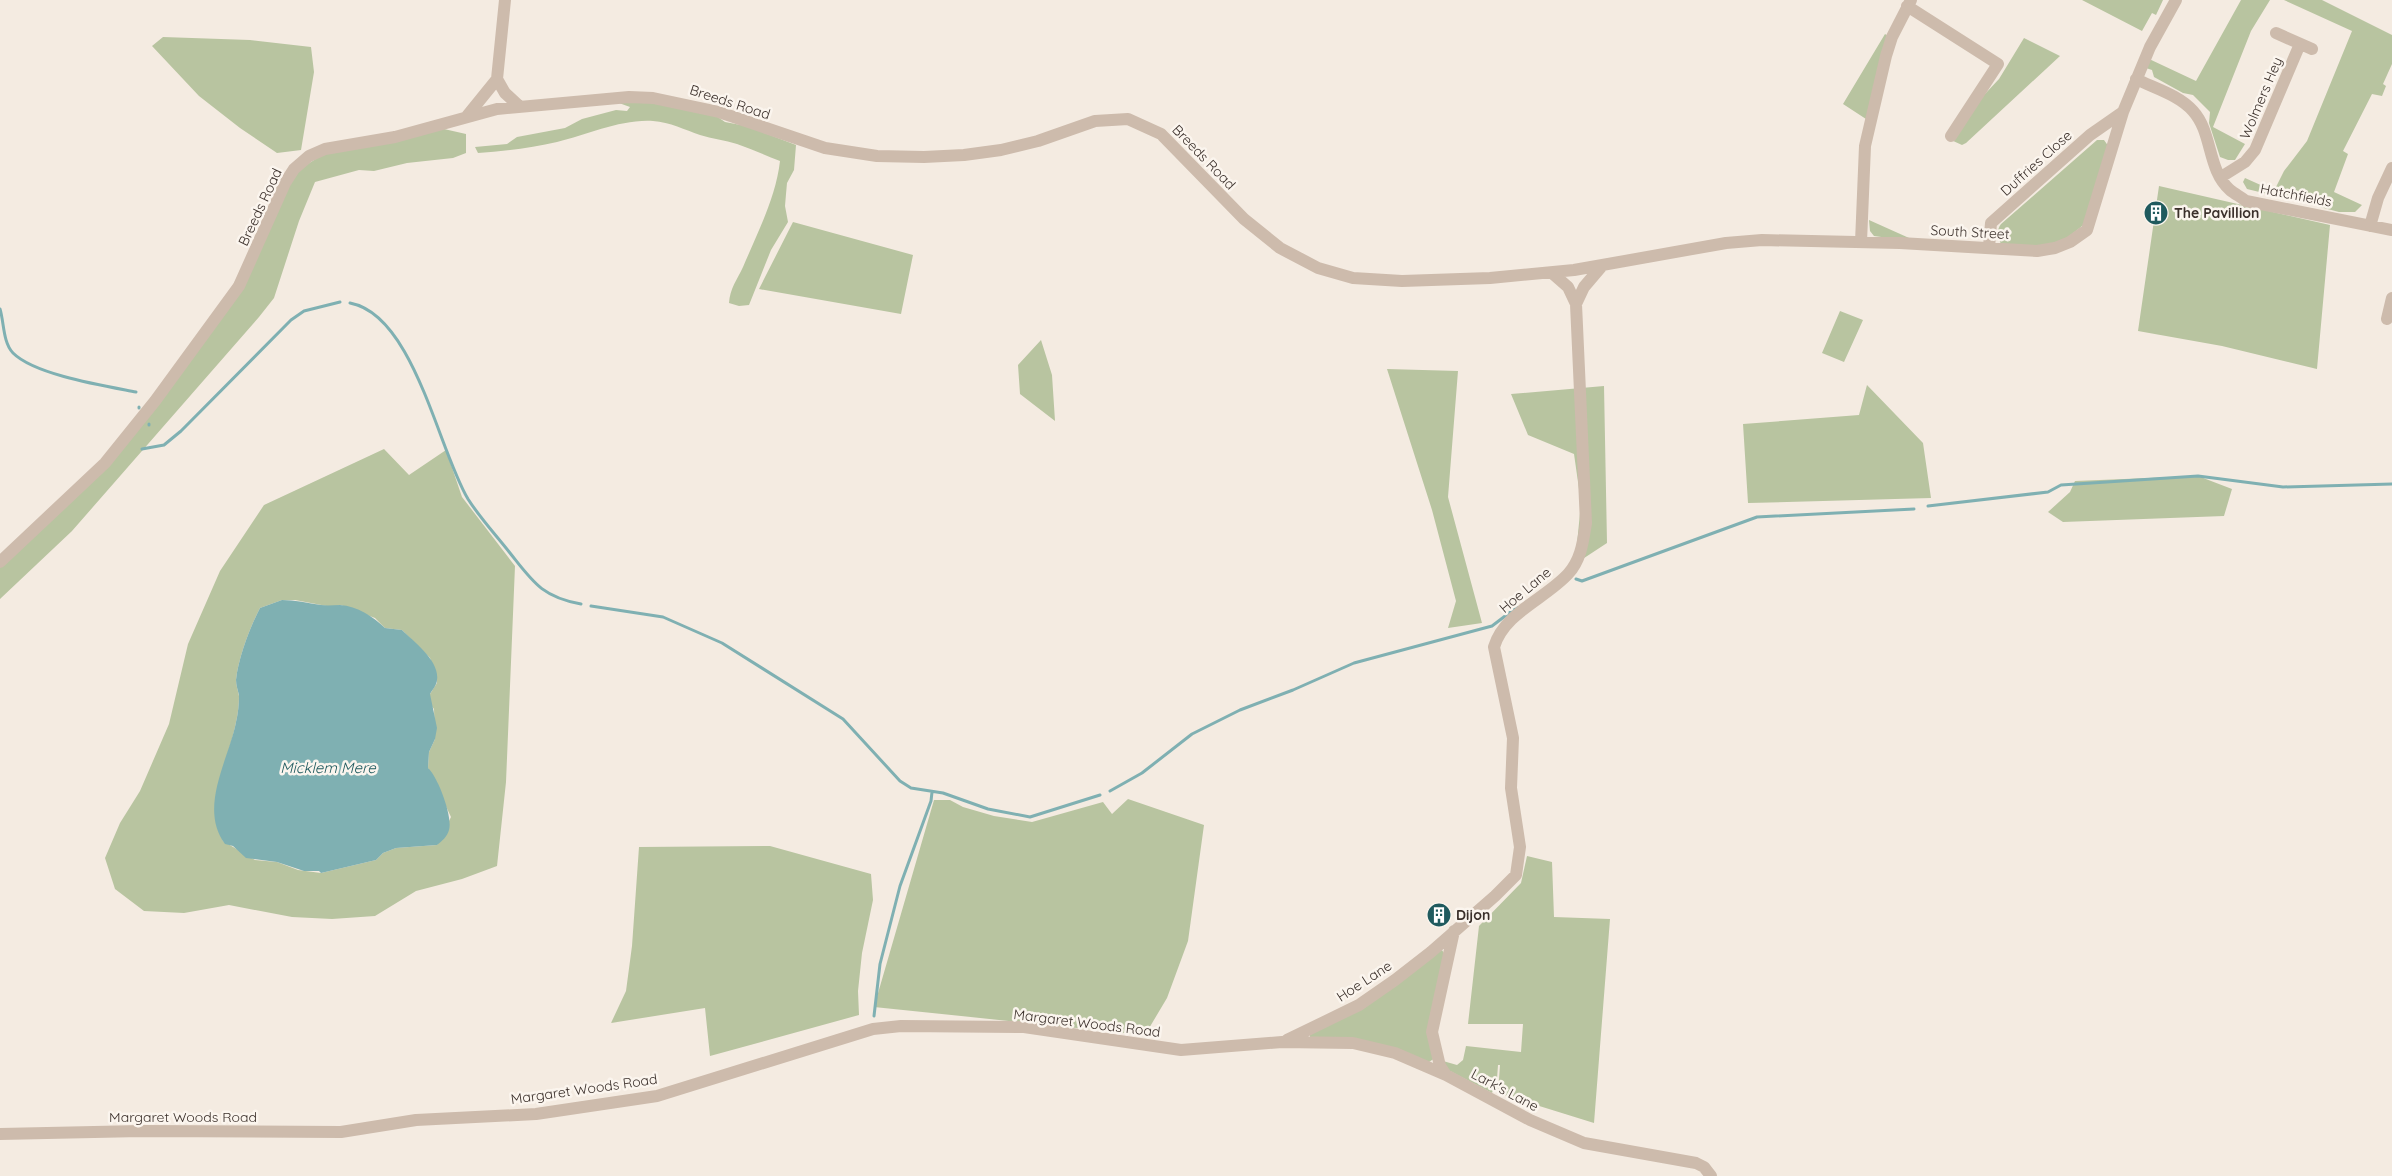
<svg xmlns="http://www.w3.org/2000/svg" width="2392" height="1176" font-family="Quicksand,sans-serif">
<rect width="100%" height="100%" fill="#f4ebe1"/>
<!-- green -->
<path fill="#b8c4a0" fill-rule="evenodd" d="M 2082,0 L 2163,0 L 2156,15 L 2152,13 L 2142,31 Z
M 2241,0 L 2270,0 L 2251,31 L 2213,127 L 2245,144 L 2235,160 L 2228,160 L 2220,157 L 2209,123 L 2210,112 L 2193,95 L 2183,93 L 2154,77 L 2152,70 L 2143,67 L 2147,58 L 2196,81 Z
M 2284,0 L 2322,0 L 2392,35 L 2392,64 L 2383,84 L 2386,86 L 2382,96 L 2372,94 L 2343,151 L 2348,154 L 2334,192 L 2362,205 L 2355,212 L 2339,212 L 2320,207 L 2314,200 L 2295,195 L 2284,198 L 2247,189 L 2243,182 L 2245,178 L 2274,191 L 2284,171 L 2307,141 L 2352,31 Z
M 1885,34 L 1888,36 L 1866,119 L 1843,104 Z
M 163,37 L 250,40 L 311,47 L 314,72 L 301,150 L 277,153 L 240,128 L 199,96 L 152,46 Z
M 2024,38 L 2060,56 L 1966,143 L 1962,145 L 1951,140 L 1984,95 L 1999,79 Z
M 626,99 L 712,113 L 725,122 L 746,126 L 796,145 L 794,170 L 787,183 L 786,194 L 785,206 L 788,222 L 771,250 L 749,305 L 739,306 L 729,303 C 730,288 737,280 743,267 C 757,234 776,197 780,161 C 765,155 751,149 737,144 C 725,140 712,139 700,135 C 685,130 670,122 653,121 C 620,119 588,135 557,142 C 532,148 504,151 478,153 L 475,147 L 507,144 L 517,137 L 565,128 L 582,119 L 616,110 L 627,111 L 630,107 L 619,103 Z
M 444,129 L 466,134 L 466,153 L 453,158 L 407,163 L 374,171 L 359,170 L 315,182 L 299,221 L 274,298 L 259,317 L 72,531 L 0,599 L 0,567 L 56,516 L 203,340 L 294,173 L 328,151 Z
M 2097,140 L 2104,140 L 2109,147 L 2086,223 L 2058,245 L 2002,245 C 1997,238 1996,231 2001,224 Z
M 2159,186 L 2330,225 L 2317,369 L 2222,346 L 2138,331 Z
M 1869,220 L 1918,242 L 1874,236 L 1870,231 Z
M 793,222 L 913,255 L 901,314 L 759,289 Z
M 1840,311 L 1863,320 L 1844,362 L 1822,353 Z
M 1041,340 L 1052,375 L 1055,421 L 1020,394 L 1018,365 Z
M 1387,369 L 1458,371 L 1448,497 L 1482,623 L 1448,628 L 1456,601 L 1432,510 Z
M 1867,385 L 1923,443 L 1931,498 L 1748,503 L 1743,424 L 1859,415 Z
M 1604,386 L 1607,543 L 1575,564 L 1581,503 L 1574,454 L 1528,435 L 1511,394 Z
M 384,449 L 409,475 L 446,450 L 462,497 L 515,566 L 506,782 L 497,866 L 462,879 L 416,891 L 375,916 L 332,919 L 292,917 L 229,905 L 184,913 L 144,911 L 115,889 L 105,858 L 120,823 L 140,791 L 169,724 L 188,644 L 220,571 L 264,505 ZM 282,600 L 295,600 L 332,607 L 341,605 L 375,618 L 385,628 L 402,630 L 430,658 L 437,677 L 437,683 L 430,694 L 430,704 L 434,709 L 435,739 L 429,752 L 428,768 L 451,817 L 437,845 L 396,848 L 383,853 L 376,860 L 321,873 L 298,870 L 277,862 L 255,860 L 223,841 C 205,792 227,769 236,722 C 238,713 239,705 239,696 C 238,691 236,685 236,680 C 238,659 250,627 260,608 Z
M 2198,476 L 2232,489 L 2224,516 L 2063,522 L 2048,512 L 2070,492 L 2075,481 Z
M 1128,799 L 1204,825 L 1188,941 L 1167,998 L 1145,1035 L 874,1007 L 934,800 L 950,800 L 963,807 L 994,816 L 1032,822 L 1103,802 L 1112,814 Z
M 770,846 L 871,874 L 873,900 L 862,953 L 858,991 L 859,1015 L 710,1056 L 705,1008 L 611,1023 L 626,991 L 632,946 L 639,847 Z
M 1527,856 L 1552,862 L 1554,917 L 1610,919 L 1594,1123 L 1498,1093 L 1500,1065 L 1498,1065 L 1497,1079 L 1492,1093 L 1448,1070 L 1443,1061 L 1457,1065 L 1463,1060 L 1466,1046 L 1521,1052 L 1523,1024 L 1468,1024 L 1479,926 L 1521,883 Z
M 1442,950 L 1445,955 L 1435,1058 L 1429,1062 L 1310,1037 L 1310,1033 Z"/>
<!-- water -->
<path fill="#7fb0b2" d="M 282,600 C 295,600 308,603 321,605 C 328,606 334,605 340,605 C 357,606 374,617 385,628 L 402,630 C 414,642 440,661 437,680 C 437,685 432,690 430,694 L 437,728 L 435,739 L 429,752 L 428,768 C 438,777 453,817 449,830 C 447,837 442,841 437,845 L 396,848 L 383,853 L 376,860 L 321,873 L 319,871 L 304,871 L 277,862 L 246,858 L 233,846 L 225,844 C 198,808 229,759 236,722 C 238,713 239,705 239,695 C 238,691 236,685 236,680 C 238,659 250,627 260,608 Z"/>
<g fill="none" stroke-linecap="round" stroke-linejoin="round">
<!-- stream -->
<path stroke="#7fb0b2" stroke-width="3" d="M 350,303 C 414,315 438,449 468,499 C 480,518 496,535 510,553 C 533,582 542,597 581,604
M 0,309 C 4,322 3,343 13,353 C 35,375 105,386 136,392
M 139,407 L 139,408
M 149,424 L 149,425
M 142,449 L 164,445 L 181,431 L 291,320 L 304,311 L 340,302
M 1928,506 L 2048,492 L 2061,485 L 2198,476 L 2283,487 L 2392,484
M 1576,579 L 1582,581 L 1757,517 L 1914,509
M 591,606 L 663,617 L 722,643 L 843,719 L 900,781 L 911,788 L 943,793 L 988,809 L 1030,817 L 1100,795
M 1110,791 L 1142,773 L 1192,734 L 1240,710 L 1293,690 L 1354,663 L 1492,626 L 1517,607
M 874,1016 L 880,964 L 900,886 L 931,801 L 932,792"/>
<!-- minor -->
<path stroke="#cdbbac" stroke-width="12" d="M 505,0 L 497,79 L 505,93 L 519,106
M 1907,6 L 1998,64 L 1951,136
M 2276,33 L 2312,49
M 2136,79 C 2154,88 2179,95 2193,111 C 2213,133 2207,170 2230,190 C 2235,194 2241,197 2246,201 L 2392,230
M 467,116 L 497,79
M 2221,177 L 2245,162 L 2255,150 L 2300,44
M 2370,226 L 2378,198 L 2392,168
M 1861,242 L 1865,146 L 1886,56 L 1892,37 L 1911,0
M 1989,248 L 1991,223 L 2090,135 L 2123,112
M 1576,304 L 1584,287 L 1601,267
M 2387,319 L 2392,298
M 0,562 L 105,463 L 155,401 L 239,286 L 285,183 L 294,169 L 309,156 L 325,149 L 395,137 L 497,109 L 629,97 L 653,98 L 719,112 L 825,148 L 877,156 L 924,157 L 964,155 L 1001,150 L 1038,141 L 1095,121 L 1128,119 L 1161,134 L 1244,219 L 1280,248 L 1318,268 L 1353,278 L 1402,281 L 1490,278 L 1574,270 L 1726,243 L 1762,240 L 1900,243 L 2037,251 L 2055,248 L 2070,242 L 2087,230 L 2123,112 L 2150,47 L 2176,0
M 1287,1040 L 1359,1005 L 1395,980 L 1431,952 L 1495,896 L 1516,875 L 1520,847 L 1511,788 L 1513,738 L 1494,647 C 1504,613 1545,599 1568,574 C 1581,560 1583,542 1586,523 L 1576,304 L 1568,287 L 1552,273
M 1446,1075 L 1440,1066 L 1432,1032 L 1454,931
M 0,1134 L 141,1131 L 341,1132 L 416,1120 L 536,1114 L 657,1096 L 873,1029 L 901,1026 L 1024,1027 L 1181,1050 L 1282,1042 L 1353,1043 L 1395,1053 L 1446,1075 L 1530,1120 L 1584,1143 L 1696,1163 L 1704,1167 L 1711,1176"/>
</g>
<!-- icons -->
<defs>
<symbol id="building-disc" viewBox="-11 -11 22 22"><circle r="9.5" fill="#1f5a5e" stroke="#fbf5ee"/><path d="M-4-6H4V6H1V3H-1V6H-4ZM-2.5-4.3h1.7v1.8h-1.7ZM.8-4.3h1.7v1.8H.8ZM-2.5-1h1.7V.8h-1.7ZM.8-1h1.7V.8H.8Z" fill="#fff"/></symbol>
</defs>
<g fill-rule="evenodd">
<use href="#building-disc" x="2142" y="199" width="28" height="28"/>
<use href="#building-disc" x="1425" y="901" width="28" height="28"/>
</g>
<g text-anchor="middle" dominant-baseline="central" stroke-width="5" stroke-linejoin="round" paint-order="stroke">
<!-- street labels -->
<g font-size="14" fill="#3b302b" stroke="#fbf5ee">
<text transform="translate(2261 98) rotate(-67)">Wolmers Hey</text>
<text transform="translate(730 102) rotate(18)">Breeds Road</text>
<text transform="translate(1204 157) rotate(46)">Breeds Road</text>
<text transform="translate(2036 163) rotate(-42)">Duffries Close</text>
<text transform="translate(2296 195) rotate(11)">Hatchfields</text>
<text transform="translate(260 207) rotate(-65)">Breeds Road</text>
<text transform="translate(1970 232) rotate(3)">South Street</text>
<text transform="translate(1525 590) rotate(-40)">Hoe Lane</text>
<text transform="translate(1364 981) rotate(-33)">Hoe Lane</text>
<text transform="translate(1087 1023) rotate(7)">Margaret Woods Road</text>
<text transform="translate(584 1089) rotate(-8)">Margaret Woods Road</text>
<text transform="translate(1505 1090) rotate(28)">Lark's Lane</text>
<text x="183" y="1117">Margaret Woods Road</text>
</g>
<!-- poi labels -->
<g font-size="14" font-weight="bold" fill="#3b302b" stroke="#fbf5ee" text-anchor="start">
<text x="2174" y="213">The Pavillion</text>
<text x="1456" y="915">Dijon</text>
</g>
<!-- water labels -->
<g font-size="15" font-style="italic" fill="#1f5a5e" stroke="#fbf5ee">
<text x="328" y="767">Micklem Mere</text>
</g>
</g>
</svg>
